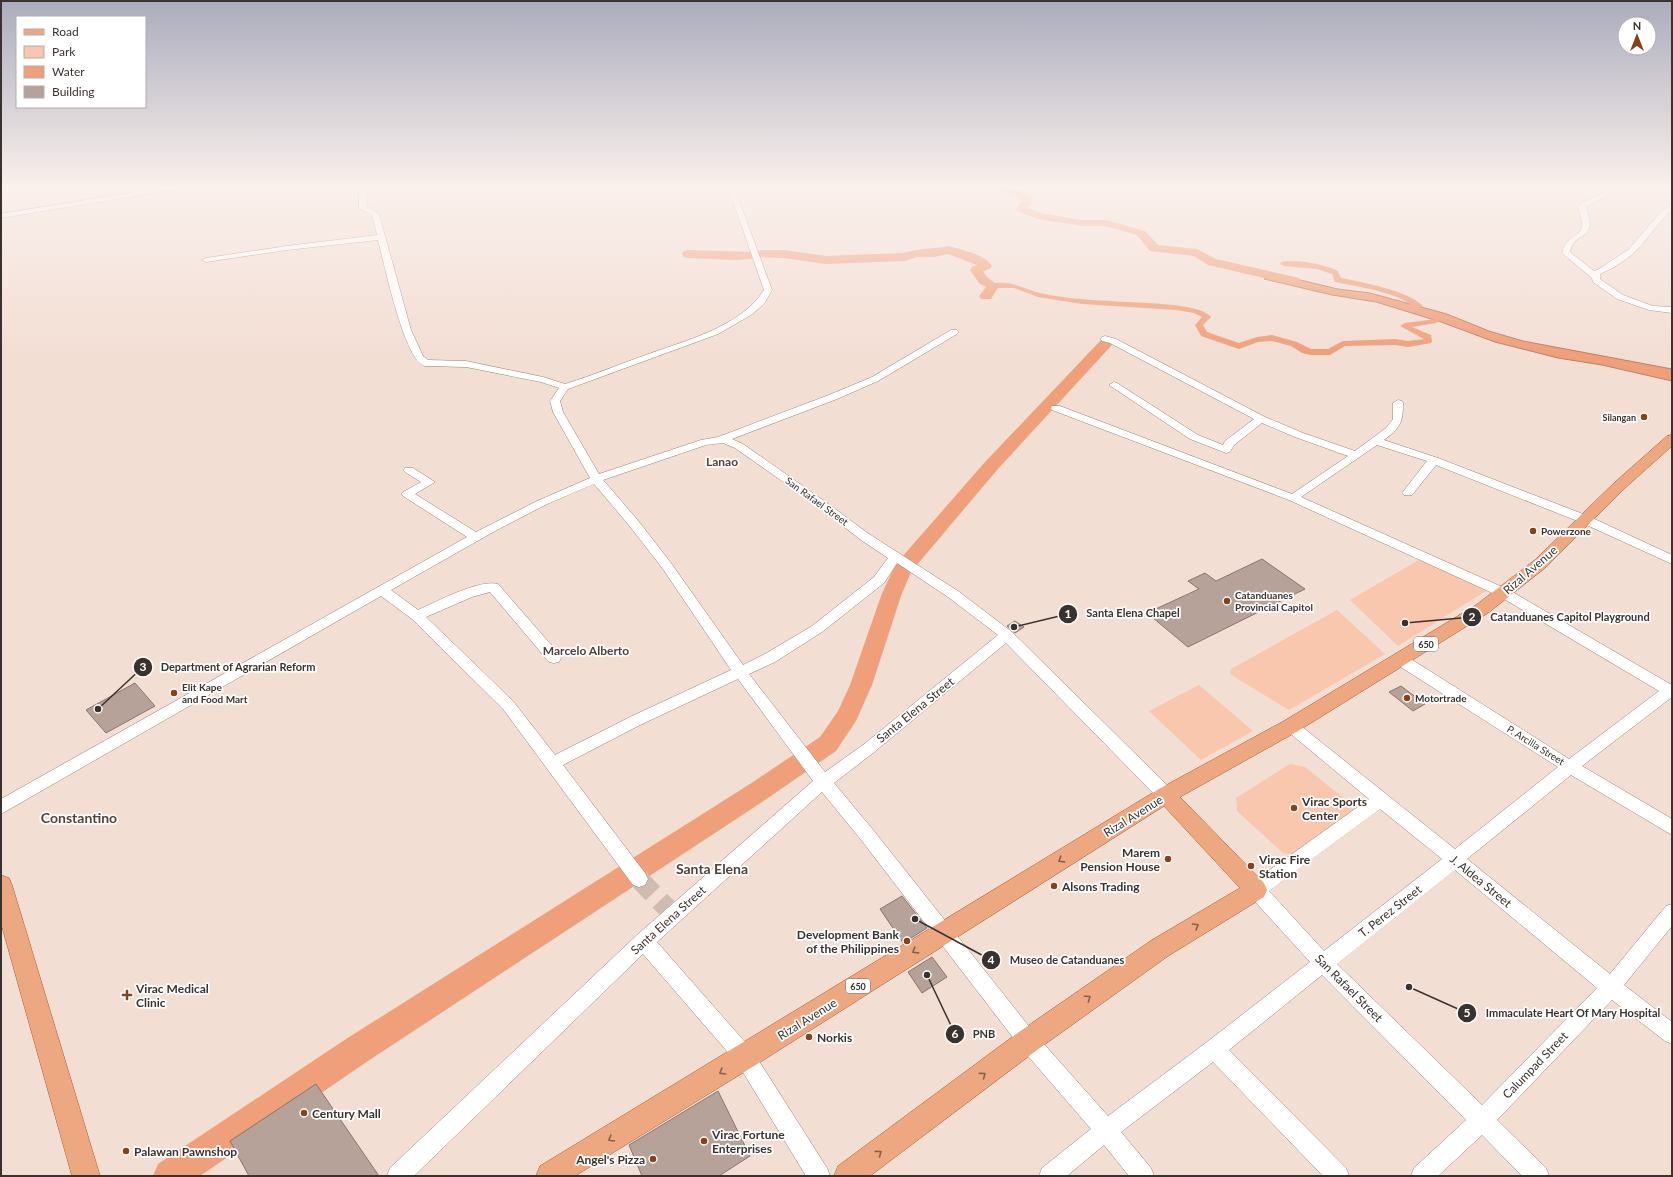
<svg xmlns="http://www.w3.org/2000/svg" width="1673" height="1177" font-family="Lato,sans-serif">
<rect width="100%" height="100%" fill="#f3ded4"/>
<!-- green -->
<path fill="#f9c6ae" d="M 1422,558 L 1489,589 L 1398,646 L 1350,600 Z
M 1337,610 L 1385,654 L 1289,710 L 1230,674 L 1231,669 Z
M 1199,685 L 1253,731 L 1201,760 L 1149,711 Z
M 1290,764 L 1305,767 L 1351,804 L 1355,816 L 1296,856 L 1283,853 L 1237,811 L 1236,798 Z"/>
<!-- water -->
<path fill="#efa07b" stroke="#b97f64" d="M 1271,273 L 1338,289 L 1370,293 L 1447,314 L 1489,331 L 1523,341 L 1672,369 L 1672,381 L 1602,365 L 1558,358 L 1495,342 L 1441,322 L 1376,302 L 1332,295 L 1264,279 Z"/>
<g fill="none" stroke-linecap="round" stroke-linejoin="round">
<!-- canal -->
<path fill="#efa07b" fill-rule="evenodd" d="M 1281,262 C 1298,259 1322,264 1338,271 L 1341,278 C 1362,282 1409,291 1423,306 L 1419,308 L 1416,308 C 1409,304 1402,298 1394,296 C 1375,289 1355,286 1335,282 L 1332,274 L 1317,269 L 1284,266 L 1280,264 Z
M 990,284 C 1012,279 1022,289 1040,293 C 1063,298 1087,300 1110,301 C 1130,303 1200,302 1211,317 L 1203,325 L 1207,332 L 1239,343 L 1257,337 L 1272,335 L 1297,342 L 1311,349 L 1328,349 L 1343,341 L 1395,339 L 1408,341 L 1424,339 L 1400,326 L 1405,323 L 1436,319 L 1440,321 L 1436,323 L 1412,327 L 1431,335 L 1432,341 L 1431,343 L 1408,347 L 1395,345 L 1345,346 L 1330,355 L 1311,355 L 1302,353 L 1291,346 L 1272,341 L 1258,342 L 1239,349 L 1201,336 L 1195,325 L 1202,317 L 1194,313 L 1176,310 L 1082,304 L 1038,297 L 1014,288 L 990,288 Z"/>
<!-- river -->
<path fill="#efa07b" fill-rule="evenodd" d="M 996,187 C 1009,187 1025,190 1033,201 L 1028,208 L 1041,213 L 1082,220 L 1106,220 L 1145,231 L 1158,245 L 1197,249 L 1216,259 L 1299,278 L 1301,281 L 1299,284 L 1295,285 L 1208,265 L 1194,256 L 1150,251 L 1137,235 L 1105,226 L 1082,226 L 1038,219 L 1017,211 L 1016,209 L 1022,200 L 1000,192 Z
M 949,246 C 962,250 984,254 992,266 L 990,269 L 983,271 L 987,277 L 999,286 L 991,299 L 981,299 L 979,296 L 986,287 L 979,283 L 970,270 L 972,267 L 977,265 L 948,254 L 934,257 L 917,257 L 905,261 L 826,264 L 784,258 L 757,257 L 752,259 L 736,260 L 688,258 L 684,257 L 682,254 L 684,251 L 688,250 L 756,252 L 761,250 L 784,250 L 826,256 L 903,253 C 918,248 934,249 949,246 Z
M 1106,339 L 1111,340 L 1113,343 L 1111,346 L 997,470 L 911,572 L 901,596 L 872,685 L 856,721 L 836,751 L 768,798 L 368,1061 L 200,1176 L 153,1176 L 158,1164 L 346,1039 L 750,784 L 820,737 L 838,711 L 850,685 L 881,596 L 895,565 L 985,462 L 1101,340 Z"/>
</g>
<!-- building -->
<path fill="#b6a299" stroke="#89766e" d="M 1262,559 L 1305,589 L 1188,647 L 1147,613 L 1199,589 L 1188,581 L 1205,573 L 1216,581 Z
M 1015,621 L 1024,627 L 1015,633 L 1007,626 Z
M 135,683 L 155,706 L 106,733 L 86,710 Z
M 1401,686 L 1425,704 L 1413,711 L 1389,692 Z
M 902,896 L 927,928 L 903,943 L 880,909 Z
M 932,957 L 947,977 L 922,993 L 908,972 Z
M 316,1084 L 379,1176 L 249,1176 L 230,1141 Z
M 718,1091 L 750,1156 L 719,1176 L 642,1176 L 629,1145 Z"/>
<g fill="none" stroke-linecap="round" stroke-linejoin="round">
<!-- minor-tunnel -->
<path stroke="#cebcb3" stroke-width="20" stroke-dasharray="20 10" stroke-linecap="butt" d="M 639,879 L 667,908"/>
<defs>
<path id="minor" d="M 165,187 L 181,187 L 178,189 L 1,218 L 1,214 Z
M 359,187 L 365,187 L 367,207 L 379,214 L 411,330 L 423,356 L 428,360 L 466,361 L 543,377 L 565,384 C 592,376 617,365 643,356 C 683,341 740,328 764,290 L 728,187 L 734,187 L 772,290 L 764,304 L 751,315 L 718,334 L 568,389 L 560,401 L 563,412 L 599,474 L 701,440 L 718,437 L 829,395 L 872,377 L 951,330 L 957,330 L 959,332 L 957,334 L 878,381 L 837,399 L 732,439 L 743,444 L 827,503 L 869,534 L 958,591 L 1012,632 L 1172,790 L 1174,795 L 1172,800 L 1166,802 L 1160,800 L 1006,643 L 873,753 L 834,783 L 874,831 L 1035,1034 L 1108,1116 L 1207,1042 L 1310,962 L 1250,896 L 1247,890 L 1250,884 L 1369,799 L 1286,730 L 1283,726 L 1286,722 L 1291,720 L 1296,722 L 1455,849 L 1558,767 L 1396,664 L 1394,660 L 1396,656 L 1401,655 L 1406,656 L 1569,759 L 1659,691 L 1499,596 L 1289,500 L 1052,410 L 1051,408 L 1052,406 L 1060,406 L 1292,494 L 1348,456 L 1295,437 L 1262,423 L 1234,445 L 1230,452 L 1226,453 L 1190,439 L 1109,385 L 1114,382 L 1117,383 L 1198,435 L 1223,445 L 1225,441 L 1254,419 L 1110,343 L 1102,341 L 1100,339 L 1102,337 L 1105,336 L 1116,339 L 1265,417 L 1303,433 L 1355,451 L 1386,428 L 1393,419 L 1393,403 L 1398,400 L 1402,401 L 1403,403 C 1403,423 1400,428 1384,440 L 1438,458 L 1588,516 L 1672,555 L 1672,564 L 1580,522 L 1436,465 L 1412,495 L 1404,495 L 1402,493 L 1427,461 L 1377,445 L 1301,497 L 1509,590 L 1670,684 L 1672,684 L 1672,697 L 1582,766 L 1672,819 L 1672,835 L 1571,775 L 1467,859 L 1610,974 L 1666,906 L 1672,904 L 1672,926 L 1624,985 L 1672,1022 L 1672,1044 L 1665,1041 L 1612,1000 L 1497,1120 L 1546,1168 L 1549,1176 L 1522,1176 L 1482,1135 L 1438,1176 L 1411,1176 L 1414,1168 L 1466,1120 L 1322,975 L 1229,1050 L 1346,1168 L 1349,1176 L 1323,1176 L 1213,1062 L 1121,1132 L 1151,1168 L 1154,1176 L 1129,1176 L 1104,1145 L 1067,1176 L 1039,1176 L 1042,1168 L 1091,1129 L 1021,1048 L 862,841 L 822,792 L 657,942 L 752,1050 L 827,1168 L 830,1176 L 806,1176 L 738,1064 L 643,954 L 414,1176 L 387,1176 L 390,1168 L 637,935 L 813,781 L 738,679 L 640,725 L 563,765 L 645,873 L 648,879 L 645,885 L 639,887 L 633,885 L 503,709 L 412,619 L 381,596 L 1,814 L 1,799 L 467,537 L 403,496 L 401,494 L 403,492 L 421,482 L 405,472 L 403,470 L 405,468 L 413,468 L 435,482 L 415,494 L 476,532 L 537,501 L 590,478 L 553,412 L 550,401 L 559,388 L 541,382 L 466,367 L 425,366 C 404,361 384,262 378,240 L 287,250 L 206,262 L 202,260 L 206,258 L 287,246 L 377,235 L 372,215 L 359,208 ZM 723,443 L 735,448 L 819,507 L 861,540 L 888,558 L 874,577 L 812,626 L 765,654 L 743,665 L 671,563 L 636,518 L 603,480 L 706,445 ZM 594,484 L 628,524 L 663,569 L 731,670 L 630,717 L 555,755 L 513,701 L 426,617 L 472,597 L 490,592 L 549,662 L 554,663 L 559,662 L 561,658 L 559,654 L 498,584 C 479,579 436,602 418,610 L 391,590 L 495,531 L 545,505 ZM 897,563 L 948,597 L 998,635 L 863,745 L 825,772 L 749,674 L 775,662 L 822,632 L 884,583 ZM 1380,809 L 1442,859 L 1324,951 L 1269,891 ZM 1455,870 L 1597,988 L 1482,1105 L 1337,964 Z
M 1612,187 L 1618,187 L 1615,192 L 1586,207 C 1599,243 1575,229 1570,252 L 1594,271 L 1599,269 L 1629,249 L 1661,212 L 1672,204 L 1672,210 C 1661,219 1653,232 1643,243 C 1632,257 1616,267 1600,274 L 1600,279 L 1623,295 L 1653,306 L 1672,307 L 1672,313 L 1649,310 L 1617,299 L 1593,282 L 1592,278 L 1562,253 C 1569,227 1591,243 1578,207 L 1582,203 L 1610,190 Z"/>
<path id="major" d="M 1672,435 L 1672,446 L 1625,488 L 1545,568 L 1488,613 L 1298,731 L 1180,797 L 1264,883 L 1267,890 L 1264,897 L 1168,956 L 1037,1050 L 870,1176 L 834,1176 L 838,1166 L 1019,1032 L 1152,940 L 1240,888 L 1164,806 L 754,1066 L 575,1176 L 536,1176 L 540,1166 L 1159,789 L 1284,721 L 1476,605 L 1535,560 L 1615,482 L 1667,436 Z
M 1,875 L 9,878 L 12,885 L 100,1176 L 72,1176 L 1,923 Z"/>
</defs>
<!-- minor casing -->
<use href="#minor" stroke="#95837a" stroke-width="1"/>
<!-- major casing -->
<use href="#major" stroke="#a7592d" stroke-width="1"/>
<!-- minor -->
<use href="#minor" fill="#fff" fill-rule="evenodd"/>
<!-- major -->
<use href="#major" fill="#eea881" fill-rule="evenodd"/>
</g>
<!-- one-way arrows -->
<defs><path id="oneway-chevron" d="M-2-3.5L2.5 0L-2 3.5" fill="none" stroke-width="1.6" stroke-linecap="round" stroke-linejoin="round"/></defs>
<g stroke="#82614f">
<use href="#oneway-chevron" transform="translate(1061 860) rotate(148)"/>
<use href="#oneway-chevron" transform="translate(1196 926) rotate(-31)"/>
<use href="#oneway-chevron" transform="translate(915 951) rotate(148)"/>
<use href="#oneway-chevron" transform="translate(1088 998) rotate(-35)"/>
<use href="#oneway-chevron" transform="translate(722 1072) rotate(149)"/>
<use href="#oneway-chevron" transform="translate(983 1075) rotate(-37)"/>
<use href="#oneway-chevron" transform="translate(611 1139) rotate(149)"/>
<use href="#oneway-chevron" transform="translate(879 1153) rotate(-37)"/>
</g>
<!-- sky -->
<linearGradient id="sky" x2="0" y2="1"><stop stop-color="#abacbc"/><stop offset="0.53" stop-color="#faf0ec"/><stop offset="1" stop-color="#faf0ec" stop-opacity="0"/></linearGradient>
<rect width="1673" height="352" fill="url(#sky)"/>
<!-- markers -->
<g fill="#87411b" stroke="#fff" stroke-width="1.5">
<circle cx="1644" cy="417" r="4"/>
<circle cx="1533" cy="531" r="4"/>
<circle cx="1227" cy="601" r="4"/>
<circle cx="174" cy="693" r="4"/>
<circle cx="1407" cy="698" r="4"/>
<circle cx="1294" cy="808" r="4"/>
<circle cx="1168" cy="859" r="4"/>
<circle cx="1251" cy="866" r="4"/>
<circle cx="1054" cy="886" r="4"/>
<circle cx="907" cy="941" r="4"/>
<path d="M125 989h4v4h4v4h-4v4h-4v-4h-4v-4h4z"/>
<circle cx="809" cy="1037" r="4"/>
<circle cx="304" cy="1113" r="4"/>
<circle cx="704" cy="1141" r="4"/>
<circle cx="126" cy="1151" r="4"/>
<circle cx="653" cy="1159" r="4"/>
</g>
<g text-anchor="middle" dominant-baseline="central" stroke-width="3.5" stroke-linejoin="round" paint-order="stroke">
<!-- far-poi labels -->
<g font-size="9" font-weight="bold" fill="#3a322e" stroke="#fff" text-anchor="end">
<text x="1636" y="417">Silangan</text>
</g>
<!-- shield labels -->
<g fill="#fff" stroke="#75706d" stroke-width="1">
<rect x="1414" y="637" width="24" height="14" rx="3"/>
<rect x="846" y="979" width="24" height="14" rx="3"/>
</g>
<g font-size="9" font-weight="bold" fill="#3a322e">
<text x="1426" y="644">650</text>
<text x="858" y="986">650</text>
</g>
<!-- street labels -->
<g font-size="10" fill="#3a322e" stroke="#fff">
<text transform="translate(817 501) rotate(36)">San Rafael Street</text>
<text transform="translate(1536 745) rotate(32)">P. Arcilla Street</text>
</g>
<!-- poi labels -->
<g font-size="10" font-weight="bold" fill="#3a322e" stroke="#fff" text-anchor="start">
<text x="1541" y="531">Powerzone</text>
<text x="1235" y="595">Catanduanes<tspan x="1235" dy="12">Provincial Capitol</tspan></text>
<text x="182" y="687">Elit Kape<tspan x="182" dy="12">and Food Mart</tspan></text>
<text x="1415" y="698">Motortrade</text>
</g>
<!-- quarter labels -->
<g font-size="12" font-weight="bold" fill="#514139" stroke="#fff">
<text x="722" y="461">Lanao</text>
<text x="586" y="650">Marcelo Alberto</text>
</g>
<!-- near-street labels -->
<g font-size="12" fill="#3a322e" stroke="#fff">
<text transform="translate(1530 570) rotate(-41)">Rizal Avenue</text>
<text transform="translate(915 710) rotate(-39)">Santa Elena Street</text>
<text transform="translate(1133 816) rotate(-32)">Rizal Avenue</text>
<text transform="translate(1481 881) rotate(39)">J. Aldea Street</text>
<text transform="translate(1390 911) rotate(-38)">T. Perez Street</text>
<text transform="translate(668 920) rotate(-42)">Santa Elena Street</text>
<text transform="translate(1349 988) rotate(45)">San Rafael Street</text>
<text transform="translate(807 1019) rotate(-32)">Rizal Avenue</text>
<text transform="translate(1535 1065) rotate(-46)">Calumpad Street</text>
</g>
<!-- near-poi labels -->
<g font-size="12" font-weight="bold" fill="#3a322e" stroke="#fff" text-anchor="start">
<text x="1302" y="801">Virac Sports<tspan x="1302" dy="14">Center</tspan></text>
<text x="1160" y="852" text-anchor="end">Marem<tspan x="1160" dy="14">Pension House</tspan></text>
<text x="1259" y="859">Virac Fire<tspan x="1259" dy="14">Station</tspan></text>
<text x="1062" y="886">Alsons Trading</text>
<text x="899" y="934" text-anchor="end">Development Bank<tspan x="899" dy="14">of the Philippines</tspan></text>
<text x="136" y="988">Virac Medical<tspan x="136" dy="14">Clinic</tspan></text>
<text x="817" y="1037">Norkis</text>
<text x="312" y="1113">Century Mall</text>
<text x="712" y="1134">Virac Fortune<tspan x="712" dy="14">Enterprises</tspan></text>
<text x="134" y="1151">Palawan Pawnshop</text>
<text x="645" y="1159" text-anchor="end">Angel's Pizza</text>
</g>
<!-- near-quarter labels -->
<g font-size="14" font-weight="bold" fill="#514139" stroke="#fff">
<text x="79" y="817">Constantino</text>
<text x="712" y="868">Santa Elena</text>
</g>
</g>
<!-- callouts -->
<path fill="none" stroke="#3a322e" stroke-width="1.5" d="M1014 627L1068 614M1405 623L1472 617M98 709L143 667M915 919L991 960M1409 987L1467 1013M927 975L955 1034"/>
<g fill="#3a322e" stroke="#fff" stroke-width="1.5">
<circle cx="1014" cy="627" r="4"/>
<circle cx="1405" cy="623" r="4"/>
<circle cx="98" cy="709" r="4"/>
<circle cx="915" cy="919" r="4"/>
<circle cx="1409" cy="987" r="4"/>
<circle cx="927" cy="975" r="4"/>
<circle cx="1068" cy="614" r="10"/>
<circle cx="1472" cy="617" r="10"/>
<circle cx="143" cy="667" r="10"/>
<circle cx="991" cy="960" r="10"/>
<circle cx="1467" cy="1013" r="10"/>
<circle cx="955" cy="1034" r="10"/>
</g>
<g font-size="12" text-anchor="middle" font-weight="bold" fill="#fff">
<text x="1068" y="618">1</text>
<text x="1472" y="621">2</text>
<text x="143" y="671">3</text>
<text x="991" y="964">4</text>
<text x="1467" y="1017">5</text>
<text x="955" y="1038">6</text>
</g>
<g font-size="11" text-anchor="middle" font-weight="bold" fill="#3a322e" stroke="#fff" stroke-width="3.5" stroke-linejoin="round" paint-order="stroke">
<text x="1133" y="617">Santa Elena Chapel</text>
<text x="1570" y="621">Catanduanes Capitol Playground</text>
<text x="238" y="671">Department of Agrarian Reform</text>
<text x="1067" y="964">Museo de Catanduanes</text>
<text x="1573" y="1017">Immaculate Heart Of Mary Hospital</text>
<text x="984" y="1038">PNB</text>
</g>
<!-- border -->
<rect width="1673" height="1177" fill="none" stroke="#3a322e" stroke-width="4"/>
<!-- legend -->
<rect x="16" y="16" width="130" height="92" fill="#ffffff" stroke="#b0adab"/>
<rect x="24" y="29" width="20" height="6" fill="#eea881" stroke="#b0adab"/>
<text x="52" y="36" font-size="12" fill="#3a322e">Road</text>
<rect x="24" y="46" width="20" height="12" fill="#f9c6ae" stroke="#b0adab"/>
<text x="52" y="56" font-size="12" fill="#3a322e">Park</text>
<rect x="24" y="66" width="20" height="12" fill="#efa07b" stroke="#b0adab"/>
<text x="52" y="76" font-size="12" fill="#3a322e">Water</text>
<rect x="24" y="86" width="20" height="12" fill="#b6a299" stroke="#b0adab"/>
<text x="52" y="96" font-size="12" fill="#3a322e">Building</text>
<!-- north arrow -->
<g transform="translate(1637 36)"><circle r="19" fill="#ffffff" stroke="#b0adab"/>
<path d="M0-3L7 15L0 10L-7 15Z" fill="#87411b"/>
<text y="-6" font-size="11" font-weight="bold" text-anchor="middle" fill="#3a322e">N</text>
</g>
</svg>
